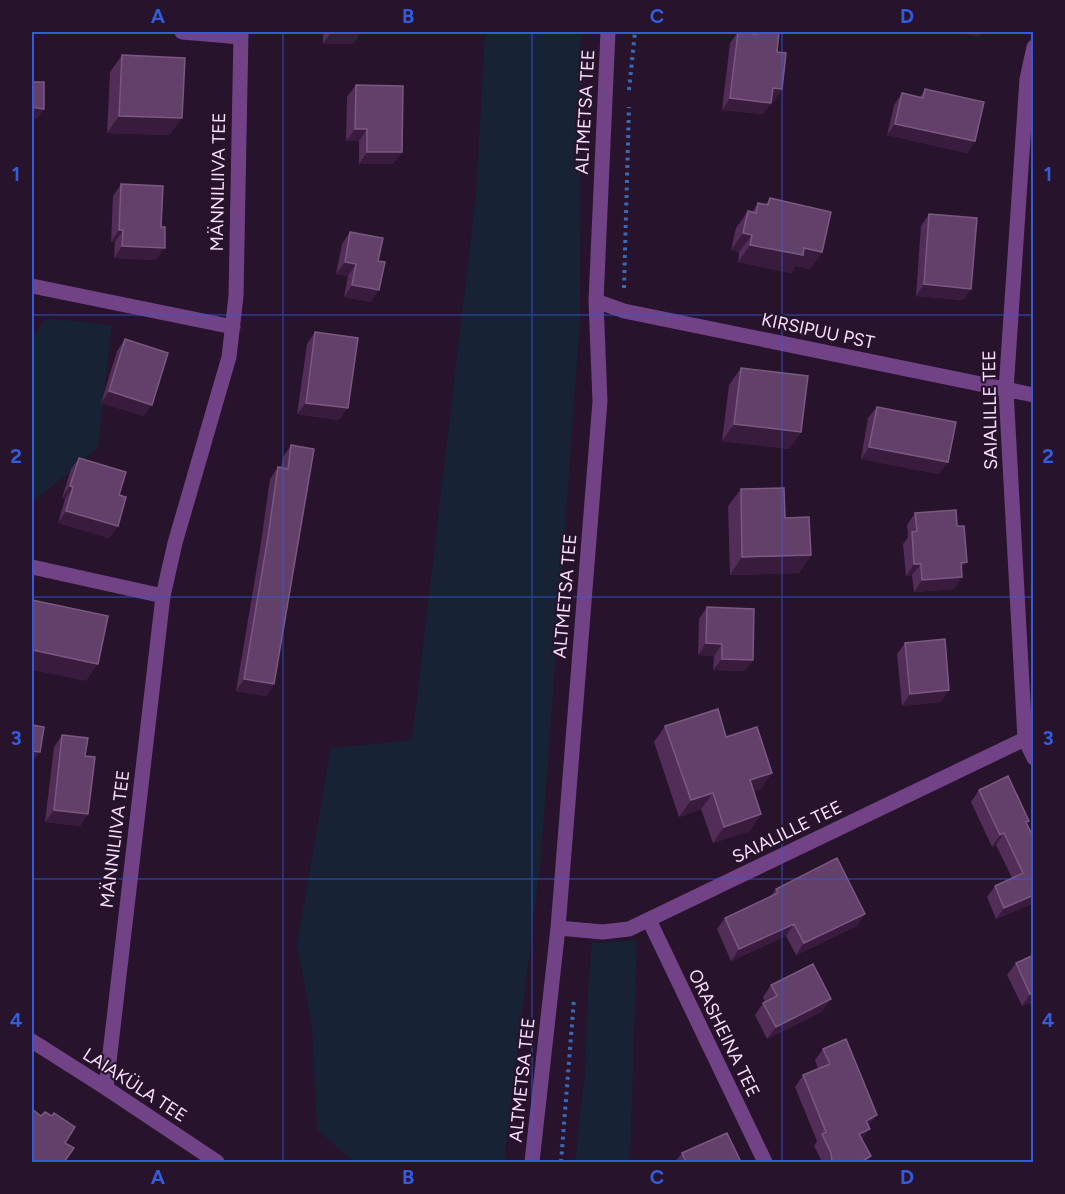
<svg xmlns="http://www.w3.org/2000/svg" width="1065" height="1194" font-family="Figtree,sans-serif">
<rect width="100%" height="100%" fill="#27132b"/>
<!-- green -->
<path fill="#172235" d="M 485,32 L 581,32 L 580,320 L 541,858 L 504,1162 L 355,1162 L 317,1130 L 312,1025 L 297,945 L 331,748 L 412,740 L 476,195 Z
M 46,318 L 112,325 L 98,448 L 32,503 L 32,339 Z
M 637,940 L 630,1162 L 575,1162 L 585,1072 L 588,989 L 592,943 Z"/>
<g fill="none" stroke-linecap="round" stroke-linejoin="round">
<!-- path -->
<path stroke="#396ab7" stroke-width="4" stroke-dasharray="3 4.5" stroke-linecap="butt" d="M 629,90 L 635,32
M 624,288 L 629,107
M 561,1162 L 574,999"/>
<!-- minor -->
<path stroke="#724287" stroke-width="15" d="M 182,32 L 241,37
M 1034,47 L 1027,79 L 1006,390 L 1025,739 L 1034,758
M 32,286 L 233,327
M 596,301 L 624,311 L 1034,395
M 32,567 L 163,596
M 649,920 L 765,1162
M 558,928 L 603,932 L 629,929 L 1033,735
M 32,1041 L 106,1088 L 217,1162
M 106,1088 L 163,596 L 175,543 L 229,357 L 236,296 L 241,32
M 532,1162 L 558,928 L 600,401 L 596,301 L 608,32"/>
</g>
<!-- wall -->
<path fill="#512d57" d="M 323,32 L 361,32 L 353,44 L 323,44 Z
M 738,32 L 749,34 L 750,32 L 779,32 L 777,52 L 782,89 L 774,101 L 771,100 L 771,103 L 763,114 L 722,110 L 730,43 Z
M 122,55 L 170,135 L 107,133 L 110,72 Z
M 356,85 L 402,152 L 393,164 L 359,164 L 359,141 L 346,141 L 347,97 Z
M 925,89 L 975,141 L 967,153 L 887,135 L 894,105 L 902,93 L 920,97 Z
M 121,184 L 156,260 L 114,258 L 115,242 L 111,242 L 113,196 Z
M 770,198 L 796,204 L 822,252 L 810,269 L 796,266 L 791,273 L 738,262 L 739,252 L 731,250 L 736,228 L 748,211 L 752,212 L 758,203 L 765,205 Z
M 929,214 L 971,289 L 963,300 L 916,296 L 921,226 Z
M 350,232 L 371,302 L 344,297 L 348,276 L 336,274 L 342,244 Z
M 315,332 L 339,420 L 297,414 L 307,344 Z
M 125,339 L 144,416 L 101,403 L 117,351 Z
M 741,368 L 801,432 L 789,449 L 722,441 L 729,385 Z
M 877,407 L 939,474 L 861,459 L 868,418 Z
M 291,445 L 274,684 L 266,696 L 236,691 L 260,549 L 270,479 L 278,467 L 281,468 L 283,457 Z
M 79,458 L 119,495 L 118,526 L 109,538 L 58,523 L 65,499 L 62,498 L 71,469 Z
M 741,489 L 785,518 L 811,555 L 799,573 L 730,575 L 728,506 Z
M 915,513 L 961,571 L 954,589 L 914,592 L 912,575 L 906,576 L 903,544 L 908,537 L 907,525 Z
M 707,607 L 753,660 L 745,671 L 713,670 L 714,656 L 698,655 L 699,619 Z
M 905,643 L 941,702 L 902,706 L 897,654 Z
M 665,726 L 726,737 L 761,789 L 754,791 L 761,814 L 750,831 L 713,843 L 701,809 L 679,817 L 654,742 Z
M 62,735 L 85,756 L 88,814 L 80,826 L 45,822 L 54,747 Z
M 979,790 L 1027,824 L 1034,903 L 996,919 L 987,897 L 995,886 L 1012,878 L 996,845 L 992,847 L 971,802 Z
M 776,889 L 857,926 L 796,955 L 786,936 L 731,961 L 717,929 L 725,918 L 770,897 Z
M 1034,955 L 1034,1010 L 1030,1003 L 1022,1006 L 1007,975 L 1016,963 Z
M 771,985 L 823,1011 L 767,1039 L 755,1015 L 763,1003 L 765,1002 L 763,997 Z
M 823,1049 L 869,1126 L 862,1140 L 871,1156 L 866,1162 L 822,1162 L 814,1146 L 817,1141 L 795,1087 L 803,1075 L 818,1069 L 815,1060 Z
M 682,1153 L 741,1162 L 675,1162 Z"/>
<!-- shaded-wall -->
<path fill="#391b3e" d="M 331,32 L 361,33 L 353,44 L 323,44 Z
M 954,32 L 983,32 L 978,37 Z
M 773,88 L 782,89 L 774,101 L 765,100 Z
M 730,98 L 771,103 L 763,114 L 722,110 Z
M 32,107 L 44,109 L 37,119 L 32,118 Z
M 119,116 L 182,118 L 170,135 L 107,133 Z
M 895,124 L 975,141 L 967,153 L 887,135 Z
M 355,129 L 367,129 L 359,141 L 346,141 Z
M 367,152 L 402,152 L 393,164 L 359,164 Z
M 119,230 L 123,230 L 115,242 L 111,242 Z
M 743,233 L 752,235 L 739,252 L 731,250 Z
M 750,245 L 804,248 L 822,252 L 810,269 L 796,266 L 791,273 L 738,262 Z
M 122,246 L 165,248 L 156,260 L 114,258 Z
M 345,262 L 356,264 L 348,276 L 336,274 Z
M 924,284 L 971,289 L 963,300 L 916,296 Z
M 352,285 L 379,290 L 371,302 L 344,297 Z
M 109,391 L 152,405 L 144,416 L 101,403 Z
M 306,403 L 348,408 L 339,420 L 297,414 Z
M 734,424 L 801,432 L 789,449 L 722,441 Z
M 869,447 L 948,462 L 939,474 L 861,459 Z
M 70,486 L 73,487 L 65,499 L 62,498 Z
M 66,511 L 118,526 L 109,538 L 58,523 Z
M 811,555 L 799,573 L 730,575 L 742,557 Z
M 967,562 L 959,574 L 961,563 Z
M 914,564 L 921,564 L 912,575 L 906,576 Z
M 962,577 L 954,589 L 914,592 L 922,580 Z
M 706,643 L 722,644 L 714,656 L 698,655 Z
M 32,650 L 98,664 L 86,681 L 32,670 Z
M 722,659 L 753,660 L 745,671 L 713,670 Z
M 244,679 L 274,684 L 266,696 L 236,691 Z
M 949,690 L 941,702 L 902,706 L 910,694 Z
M 32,751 L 40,752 L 32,763 Z
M 772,773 L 761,789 L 738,797 L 750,780 Z
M 713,793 L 701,809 L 679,817 L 691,800 Z
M 54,810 L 88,814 L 80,826 L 45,822 Z
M 761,814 L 750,831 L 713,843 L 724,827 Z
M 1004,833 L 996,845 L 992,847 L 1000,835 Z
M 1034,895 L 1034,903 L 996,919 L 1004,908 Z
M 865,914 L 857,926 L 796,955 L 804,943 Z
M 794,924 L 786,936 L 731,961 L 739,949 Z
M 1034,993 L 1034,997 L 1030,1003 L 1022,1006 L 1030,994 Z
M 831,999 L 823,1011 L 767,1039 L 776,1027 Z
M 877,1115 L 868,1127 L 866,1121 Z
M 870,1129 L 862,1140 L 859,1134 Z
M 871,1156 L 866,1162 L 861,1162 Z"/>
<!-- building -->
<path fill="#634069" stroke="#7a5980" stroke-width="1.5" d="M 331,32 L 361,32 L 361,33 Z
M 738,32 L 756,34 L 756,32 L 779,32 L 777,52 L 786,53 L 782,89 L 773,88 L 771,103 L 730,98 Z
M 122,55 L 185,58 L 182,118 L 119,116 Z
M 32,82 L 44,82 L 44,109 L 32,107 Z
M 356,85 L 403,86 L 402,152 L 367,152 L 367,129 L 355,129 Z
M 925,89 L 984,102 L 975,141 L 895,124 L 902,93 L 923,98 Z
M 121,184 L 163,186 L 161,227 L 165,227 L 165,248 L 122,246 L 123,230 L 119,230 Z
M 770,198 L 831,212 L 822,252 L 804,248 L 803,255 L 750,245 L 752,235 L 743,233 L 748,211 L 756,213 L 758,203 L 768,205 Z
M 929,214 L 977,218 L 971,289 L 924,284 Z
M 350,232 L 383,238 L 378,261 L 385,262 L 379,290 L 352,285 L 356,264 L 345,262 Z
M 315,332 L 358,338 L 348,408 L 306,403 Z
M 125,339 L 168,353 L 152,405 L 109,391 Z
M 741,368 L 808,376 L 801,432 L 734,424 Z
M 877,407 L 956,422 L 948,462 L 869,447 Z
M 291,445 L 314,449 L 274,684 L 244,679 L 268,537 L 278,467 L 288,469 Z
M 79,458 L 126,472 L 119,495 L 126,497 L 118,526 L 66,511 L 73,487 L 70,486 Z
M 784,488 L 785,518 L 809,517 L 811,555 L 742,557 L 741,489 Z
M 956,510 L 957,526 L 964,526 L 967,562 L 961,563 L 962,577 L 922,580 L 921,564 L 914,564 L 912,532 L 917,531 L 915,513 Z
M 32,600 L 108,616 L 98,664 L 32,650 Z
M 707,607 L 754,609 L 753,660 L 722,659 L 722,644 L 706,643 Z
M 945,639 L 949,690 L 910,694 L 905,643 Z
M 718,709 L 726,737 L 757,727 L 772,773 L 750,780 L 761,814 L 724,827 L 713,793 L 691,800 L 665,726 Z
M 32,725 L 44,727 L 40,752 L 32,751 Z
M 62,735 L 88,738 L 85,756 L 95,757 L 88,814 L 54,810 Z
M 1008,776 L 1029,821 L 1026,822 L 1034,839 L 1034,895 L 1004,908 L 995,886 L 1023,873 L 1004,833 L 1000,835 L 979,790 Z
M 837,858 L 865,914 L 804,943 L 794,924 L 739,949 L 725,918 L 778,893 L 776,889 Z
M 1034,955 L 1034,993 L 1030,994 L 1016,963 Z
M 813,964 L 831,999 L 776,1027 L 763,1003 L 777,996 L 771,985 Z
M 846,1039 L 877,1115 L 866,1121 L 870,1129 L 859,1134 L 871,1156 L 861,1162 L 832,1162 L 831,1153 L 822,1134 L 826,1132 L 803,1075 L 830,1064 L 823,1049 Z
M 32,1109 L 41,1116 L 45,1112 L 52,1116 L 54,1113 L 75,1127 L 65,1143 L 74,1148 L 64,1162 L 36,1162 L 32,1160 Z
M 727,1133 L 741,1162 L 686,1162 L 682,1153 Z"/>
<!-- grid -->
<path fill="none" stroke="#335cdc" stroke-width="1.5" stroke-opacity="0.55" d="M 283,32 L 283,1162M 532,32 L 532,1162M 782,32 L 782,1162M 32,315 L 1034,315M 32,597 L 1034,597M 32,879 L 1034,879"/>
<g text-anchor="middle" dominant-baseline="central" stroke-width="4.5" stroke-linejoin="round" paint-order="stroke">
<!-- street labels -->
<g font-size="18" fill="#f7dffd" stroke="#27132b">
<text transform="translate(585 112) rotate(-87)">ALTMETSA TEE</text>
<text transform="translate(218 182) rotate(-89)">MÄNNILIIVA TEE</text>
<text transform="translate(818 331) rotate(12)">KIRSIPUU PST</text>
<text transform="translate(990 410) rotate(-91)">SAIALILLE TEE</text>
<text transform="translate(565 596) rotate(-85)">ALTMETSA TEE</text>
<text transform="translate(787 832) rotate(-26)">SAIALILLE TEE</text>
<text transform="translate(115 839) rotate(-83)">MÄNNILIIVA TEE</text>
<text transform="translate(724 1033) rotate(64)">ORASHEINA TEE</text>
<text transform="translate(522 1080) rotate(-84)">ALTMETSA TEE</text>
<text transform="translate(135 1085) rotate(33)">LAIAKÜLA TEE</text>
</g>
</g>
<!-- border -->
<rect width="1065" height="1194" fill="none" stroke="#27132b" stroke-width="66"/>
<rect x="33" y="33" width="999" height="1128" fill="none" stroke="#335cdc" stroke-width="2"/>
<g font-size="20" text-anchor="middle" font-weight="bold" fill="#335cdc">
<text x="158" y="23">A</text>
<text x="408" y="23">B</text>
<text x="657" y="23">C</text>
<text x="907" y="23">D</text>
<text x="16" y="181">1</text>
<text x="1048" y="181">1</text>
<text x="16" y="463">2</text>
<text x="1048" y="463">2</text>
<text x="16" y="745">3</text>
<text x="1048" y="745">3</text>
<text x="16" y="1027">4</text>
<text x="1048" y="1027">4</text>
<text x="158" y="1184">A</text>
<text x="408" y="1184">B</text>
<text x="657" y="1184">C</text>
<text x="907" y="1184">D</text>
</g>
</svg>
